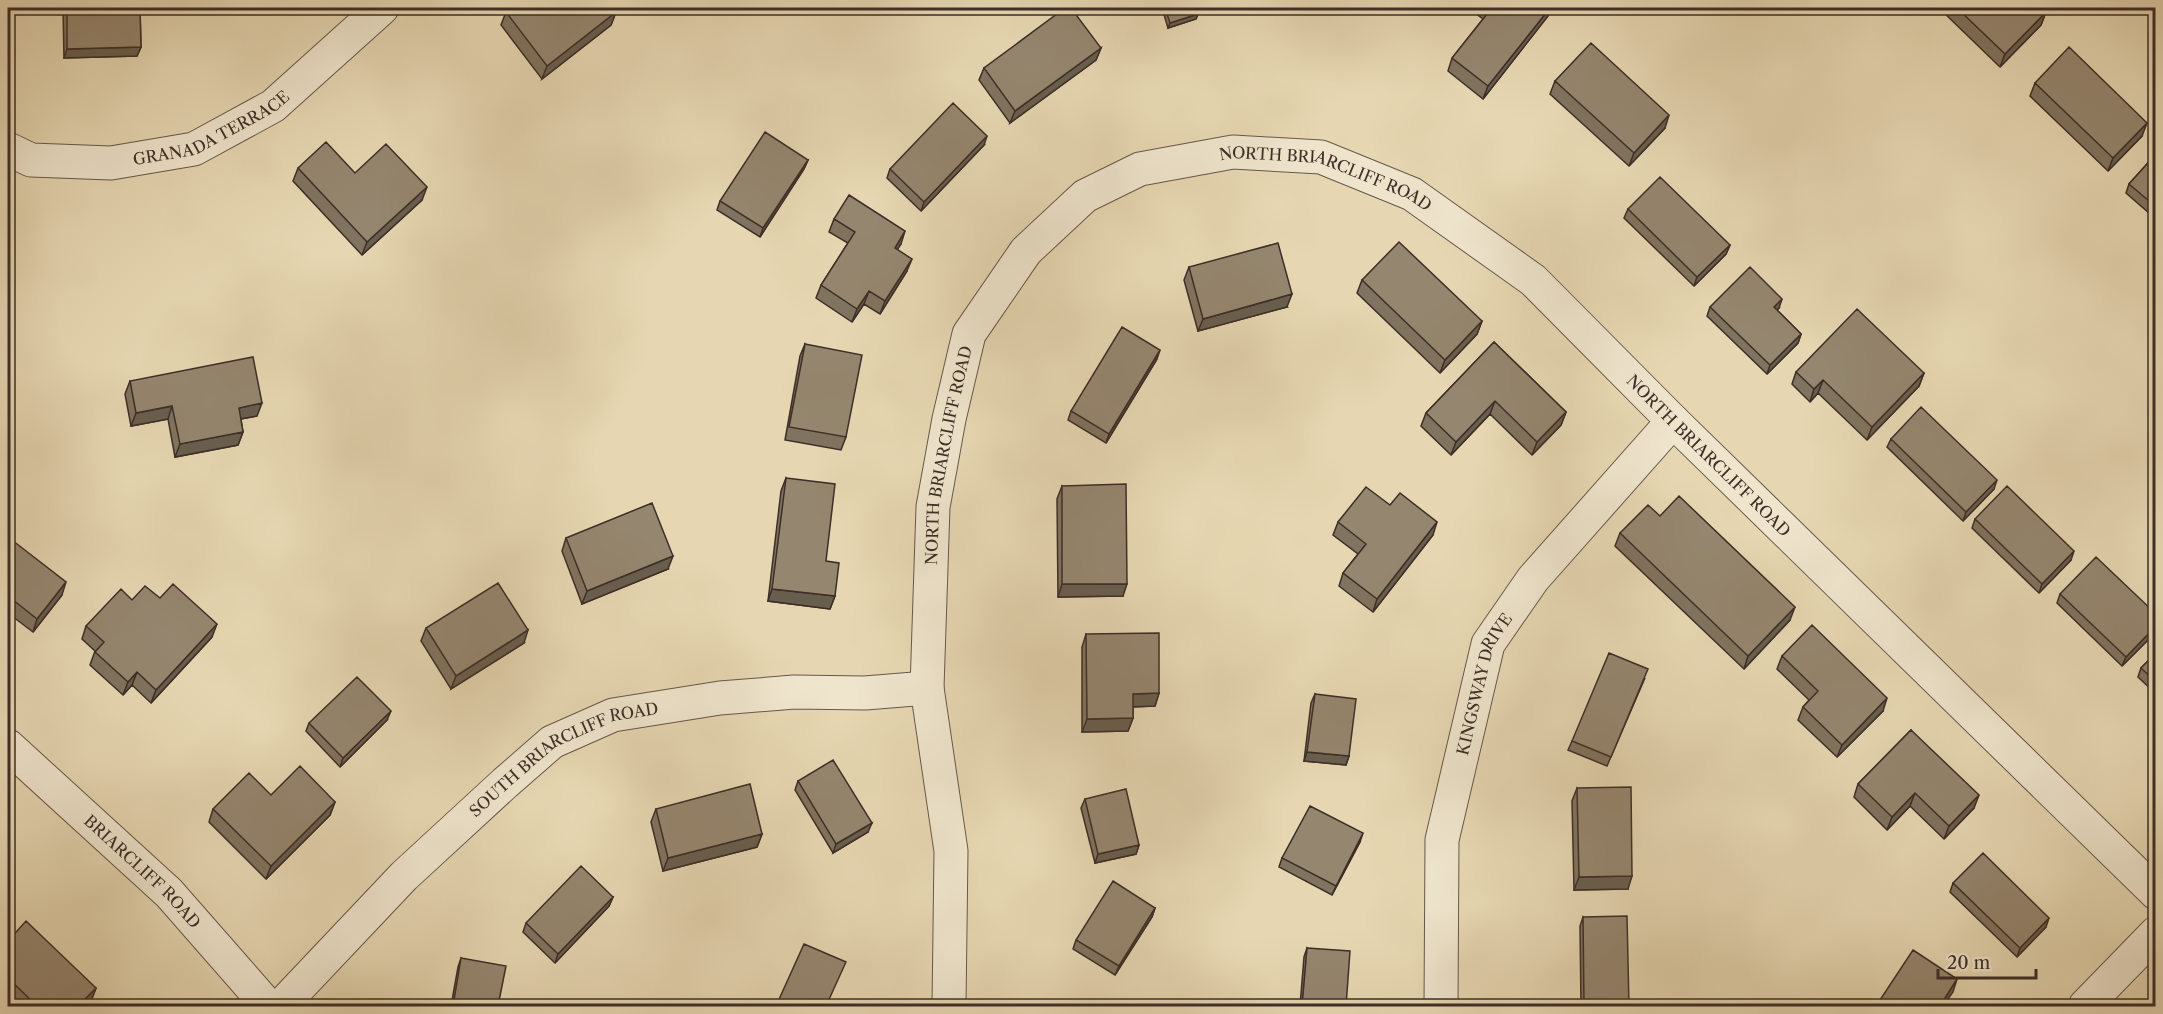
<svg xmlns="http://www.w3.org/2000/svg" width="2163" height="1014" font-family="'Libre Caslon Text',serif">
<rect width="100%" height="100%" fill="#e6d7b2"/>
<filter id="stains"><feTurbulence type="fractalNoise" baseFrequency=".00333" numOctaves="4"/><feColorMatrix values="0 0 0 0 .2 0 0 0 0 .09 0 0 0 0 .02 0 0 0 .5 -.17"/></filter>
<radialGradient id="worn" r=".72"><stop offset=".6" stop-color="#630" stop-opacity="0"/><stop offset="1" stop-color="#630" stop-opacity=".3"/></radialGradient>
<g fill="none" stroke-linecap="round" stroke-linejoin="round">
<defs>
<g id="minor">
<path id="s1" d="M 8,149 L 31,160 L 111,163 L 194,149 L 273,106 L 382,8"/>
<path id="s2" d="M 8,746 L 169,893 L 268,1006"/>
<path id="s3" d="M 281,1006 L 404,876 L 505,783 L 552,742 L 613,715 L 720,698 L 794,692 L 865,693 L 927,688"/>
<path id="s4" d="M 949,1006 L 951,851 L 927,688 L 933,507 L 949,419 L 969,334 L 1026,251 L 1085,196 L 1140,169 L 1233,152 L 1321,157 L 1412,194 L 1533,280 L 1673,421 L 2156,893"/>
<path id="s5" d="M 1441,1006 L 1442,840 L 1488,644 L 1533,579 L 1673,421"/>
<path d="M 2085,1006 L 2156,933"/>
</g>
</defs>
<!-- minor casing -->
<use href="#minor" stroke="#67584a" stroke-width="35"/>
<!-- minor -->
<use href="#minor" stroke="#efe5cd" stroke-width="33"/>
</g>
<!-- wall -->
<path fill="#80735f" stroke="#3d2e27" stroke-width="1.5" d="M 63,8 L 140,8 L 141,47 L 137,56 L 64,58 Z
M 1162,8 L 1196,8 L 1198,14 L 1196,19 L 1168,28 Z
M 1468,8 L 1551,8 L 1548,16 L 1483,99 L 1448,71 L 1452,58 L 1483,19 Z
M 1939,8 L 2041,8 L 2046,12 L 2041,25 L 2000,67 Z
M 506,12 L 616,12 L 611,25 L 542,79 L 501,25 Z
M 1101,48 L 1096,60 L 1010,123 L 979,80 L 984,68 Z
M 1555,81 L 1665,128 L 1629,166 L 1550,94 Z
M 2035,83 L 2142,136 L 2108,171 L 2030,96 Z
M 984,145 L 921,211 L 887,178 L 890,169 Z
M 2156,154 L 2156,219 L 2126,193 L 2129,184 Z
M 808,160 L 804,169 L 760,237 L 717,210 L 720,201 Z
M 298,168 L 355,173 L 422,200 L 362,255 L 293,181 Z
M 1628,209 L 1730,245 L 1726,254 L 1694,286 L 1624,218 Z
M 834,219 L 901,244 L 897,249 L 907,271 L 880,314 L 864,304 L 852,322 L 816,298 L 821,285 L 848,243 L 829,232 Z
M 1189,267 L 1287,307 L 1198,331 L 1184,280 Z
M 1362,280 L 1482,321 L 1477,334 L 1440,373 L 1357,293 Z
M 1710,307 L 1779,308 L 1777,310 L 1801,334 L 1798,343 L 1767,374 L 1707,316 Z
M 1494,342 L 1566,412 L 1561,425 L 1532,455 L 1490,414 L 1451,455 L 1421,426 L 1426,413 Z
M 805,344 L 846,437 L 841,450 L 785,440 L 800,356 Z
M 1157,359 L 1106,443 L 1068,420 L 1071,411 Z
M 1796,372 L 1924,373 L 1919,386 L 1867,440 L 1818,393 L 1810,402 L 1792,384 Z
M 130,381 L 257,416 L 241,419 L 243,432 L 238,445 L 175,457 L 168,419 L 131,426 L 125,394 Z
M 1891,439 L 1994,489 L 1963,521 L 1887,447 Z
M 786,478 L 826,561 L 835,596 L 830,609 L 768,601 L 781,491 Z
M 1062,486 L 1123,596 L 1058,597 L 1057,499 Z
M 1390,505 L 1433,535 L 1373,612 L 1339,586 L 1343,573 L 1358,554 L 1333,535 L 1338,522 Z
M 1660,516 L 1790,620 L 1744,669 L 1615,546 L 1620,533 Z
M 1975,519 L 2071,560 L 2039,593 L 1972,528 Z
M 8,537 L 62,595 L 33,632 L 8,613 Z
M 566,538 L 668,569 L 582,604 L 562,551 Z
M 2060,594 L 2156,614 L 2156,632 L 2122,666 L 2057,603 Z
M 160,598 L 212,637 L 151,703 L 132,685 L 123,695 L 90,665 L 95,651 L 82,639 L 86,626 L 132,600 Z
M 426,628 L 524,643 L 451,689 L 421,641 Z
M 1086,634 L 1159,693 L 1155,706 L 1133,707 L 1133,718 L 1128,731 L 1082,732 L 1082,647 Z
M 2156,653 L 2156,694 L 2138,677 L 2141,668 Z
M 1782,656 L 1883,711 L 1837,757 L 1798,720 L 1803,707 L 1809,700 L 1777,669 Z
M 1645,678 L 1607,766 L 1568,750 L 1572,741 Z
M 1315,694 L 1349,756 L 1346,765 L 1304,761 L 1311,703 Z
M 387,720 L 340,767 L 306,731 L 309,723 Z
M 1911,730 L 1974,808 L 1944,839 L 1910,806 L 1887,830 L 1854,797 L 1858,784 Z
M 798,781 L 868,832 L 833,853 L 795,790 Z
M 1577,788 L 1628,889 L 1574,890 L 1572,801 Z
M 271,795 L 335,802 L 330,815 L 266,879 L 209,822 L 213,809 Z
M 1085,799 L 1139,845 L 1136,854 L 1095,863 L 1081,808 Z
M 656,809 L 762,834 L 757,847 L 663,871 L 651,822 Z
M 1360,842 L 1332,895 L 1279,867 L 1282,858 Z
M 1953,883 L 2046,927 L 2017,957 L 1950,892 Z
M 613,897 L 609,906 L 555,963 L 523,932 L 526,923 Z
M 1155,908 L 1152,917 L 1115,975 L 1073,949 L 1076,940 Z
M 1583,917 L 1629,1006 L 1581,1006 L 1580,926 Z
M 8,941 L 96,988 L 91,1001 L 86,1006 L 19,1006 L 8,995 Z
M 1307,948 L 1346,1006 L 1300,1006 L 1304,957 Z
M 461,958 L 498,1006 L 451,1006 L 458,967 Z"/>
<!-- shaded-wall -->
<path fill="#685e4e" stroke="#3d2e27" stroke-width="1.5" d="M 1550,8 L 1551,8 L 1548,16 L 1483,99 L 1488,86 Z
M 616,12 L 611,25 L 542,79 L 547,66 Z
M 2046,12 L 2041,25 L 2000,67 L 2005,54 Z
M 1198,14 L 1196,19 L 1168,28 L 1170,23 Z
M 141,47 L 137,56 L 64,58 L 67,49 Z
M 1101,48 L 1096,60 L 1010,123 L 1015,111 Z
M 1669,115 L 1665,128 L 1629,166 L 1634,153 Z
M 2147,123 L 2142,136 L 2108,171 L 2113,158 Z
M 987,136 L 984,145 L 921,211 L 924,202 Z
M 808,160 L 804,169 L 760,237 L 763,228 Z
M 427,187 L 422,200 L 362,255 L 367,242 Z
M 905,231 L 901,244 L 890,261 L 895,248 Z
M 1730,245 L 1726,254 L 1694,286 L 1697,277 Z
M 912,259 L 907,271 L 880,314 L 885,301 Z
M 869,291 L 864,304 L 852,322 L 857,309 Z
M 1292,294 L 1287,307 L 1198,331 L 1203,319 Z
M 1782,299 L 1779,308 L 1771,316 L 1774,307 Z
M 1482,321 L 1477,334 L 1440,373 L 1445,360 Z
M 1801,334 L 1798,343 L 1767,374 L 1770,365 Z
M 1160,350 L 1157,359 L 1106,443 L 1109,434 Z
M 1924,373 L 1919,386 L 1867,440 L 1872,427 Z
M 1823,380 L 1818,393 L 1810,402 L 1814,389 Z
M 1495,401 L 1490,414 L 1451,455 L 1456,442 Z
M 262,403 L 257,416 L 234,420 L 239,408 Z
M 172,406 L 168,419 L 131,426 L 136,413 Z
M 1566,412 L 1561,425 L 1532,455 L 1537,442 Z
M 243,432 L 238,445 L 175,457 L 180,444 Z
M 1997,480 L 1994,489 L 1963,521 L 1966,512 Z
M 1437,522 L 1433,535 L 1373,612 L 1377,599 Z
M 2074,551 L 2071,560 L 2039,593 L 2042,584 Z
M 673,556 L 668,569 L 582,604 L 587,591 Z
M 66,582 L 62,595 L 33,632 L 37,619 Z
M 1062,584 L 1127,584 L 1123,596 L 1058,597 Z
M 772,589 L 835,596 L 830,609 L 768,601 Z
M 1795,607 L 1790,620 L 1744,669 L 1748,656 Z
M 217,624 L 212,637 L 151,703 L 156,690 Z
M 2156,626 L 2156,632 L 2122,666 L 2126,657 Z
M 528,630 L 524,643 L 451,689 L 456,676 Z
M 137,672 L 132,685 L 123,695 L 128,682 Z
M 1159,693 L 1155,706 L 1128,707 L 1133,694 Z
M 1887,698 L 1883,711 L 1837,757 L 1842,745 Z
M 391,711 L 387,720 L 340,767 L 343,758 Z
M 1133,718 L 1128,731 L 1082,732 L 1087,719 Z
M 1307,752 L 1349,756 L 1346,765 L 1304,761 Z
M 1915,793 L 1910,806 L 1887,830 L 1892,817 Z
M 1979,795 L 1974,808 L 1944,839 L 1949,826 Z
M 335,802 L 330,815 L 266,879 L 271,866 Z
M 872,823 L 868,832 L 833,853 L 836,844 Z
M 1363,833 L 1360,842 L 1332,895 L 1336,886 Z
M 762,834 L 757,847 L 663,871 L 668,858 Z
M 1139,845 L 1136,854 L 1095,863 L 1098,854 Z
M 1632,876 L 1628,889 L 1574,890 L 1579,877 Z
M 613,897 L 609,906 L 555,963 L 558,954 Z
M 1155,908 L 1152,917 L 1115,975 L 1119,966 Z
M 2049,918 L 2046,927 L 2017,957 L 2020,948 Z
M 1957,979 L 1953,992 L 1943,1006 L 1940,1006 Z
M 96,988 L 91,1001 L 86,1006 L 78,1006 Z"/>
<!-- building -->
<path fill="#95866f" stroke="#3d2e27" stroke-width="1.5" d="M 67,8 L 140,8 L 141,47 L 67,49 Z
M 512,8 L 612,8 L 616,12 L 547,66 L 506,12 Z
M 1065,8 L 1071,8 L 1101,48 L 1015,111 L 984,68 Z
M 1165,8 L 1196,8 L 1198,14 L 1170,23 Z
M 1490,8 L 1550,8 L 1488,86 L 1452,58 L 1491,9 Z
M 1957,8 L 2041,8 L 2046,12 L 2005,54 Z
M 1591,43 L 1669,115 L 1634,153 L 1555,81 Z
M 2069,47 L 2147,123 L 2113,158 L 2035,83 Z
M 953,103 L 987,136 L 924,202 L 890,169 Z
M 765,132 L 808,160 L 763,228 L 720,201 Z
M 326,142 L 355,173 L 386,144 L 427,187 L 367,242 L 298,168 Z
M 2156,154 L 2156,207 L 2129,184 Z
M 1660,177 L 1730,245 L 1697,277 L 1628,209 Z
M 849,195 L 905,231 L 895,248 L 912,259 L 885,301 L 869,291 L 857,309 L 821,285 L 855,232 L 834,219 Z
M 1399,242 L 1482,321 L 1445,360 L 1362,280 Z
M 1278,243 L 1292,294 L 1203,319 L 1189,267 Z
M 1750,267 L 1782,299 L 1774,307 L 1801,334 L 1770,365 L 1710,307 Z
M 1857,309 L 1924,373 L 1872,427 L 1823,380 L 1814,389 L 1796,372 Z
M 1122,327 L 1160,350 L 1109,434 L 1071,411 Z
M 1494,342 L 1566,412 L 1537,442 L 1495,401 L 1456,442 L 1426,413 Z
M 805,344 L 862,355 L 846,437 L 789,427 Z
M 253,357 L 262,403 L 239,408 L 243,432 L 180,444 L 172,406 L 136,413 L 130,381 Z
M 1921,407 L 1997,480 L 1966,512 L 1891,439 Z
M 786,478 L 835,484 L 826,561 L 839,563 L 835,596 L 772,589 Z
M 1126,484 L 1127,584 L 1062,584 L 1062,486 Z
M 2007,486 L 2074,551 L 2042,584 L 1975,519 Z
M 1366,487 L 1390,505 L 1400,493 L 1437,522 L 1377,599 L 1343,573 L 1366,544 L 1338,522 Z
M 1679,496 L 1795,607 L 1748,656 L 1620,533 L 1648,505 L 1660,516 Z
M 652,503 L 673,556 L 587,591 L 566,538 Z
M 8,537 L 66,582 L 37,619 L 8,596 Z
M 2096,557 L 2156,614 L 2156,626 L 2126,657 L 2060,594 Z
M 498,583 L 528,630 L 456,676 L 426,628 Z
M 173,584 L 217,624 L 156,690 L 137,672 L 128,682 L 95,652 L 104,642 L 86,626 L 121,589 L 132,600 L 145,586 L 160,598 Z
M 1812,625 L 1887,698 L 1842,745 L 1803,707 L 1818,691 L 1782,656 Z
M 1159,633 L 1159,693 L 1133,694 L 1133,718 L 1087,719 L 1086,634 Z
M 1609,653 L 1648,669 L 1611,757 L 1572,741 Z
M 2156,653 L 2156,682 L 2141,668 Z
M 357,677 L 391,711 L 343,758 L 309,723 Z
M 1315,694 L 1356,699 L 1349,756 L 1307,752 Z
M 1911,730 L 1979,795 L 1949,826 L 1915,793 L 1892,817 L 1858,784 Z
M 833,760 L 872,823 L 836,844 L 798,781 Z
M 300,766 L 335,802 L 271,866 L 213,809 L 249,773 L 271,795 Z
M 750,784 L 762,834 L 668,858 L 656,809 Z
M 1631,787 L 1632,876 L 1579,877 L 1577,788 Z
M 1126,789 L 1139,845 L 1098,854 L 1085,799 Z
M 1310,806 L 1363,833 L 1336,886 L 1282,858 Z
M 1983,853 L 2049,918 L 2020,948 L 1953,883 Z
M 581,866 L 613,897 L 558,954 L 526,923 Z
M 1113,881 L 1155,908 L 1119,966 L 1076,940 Z
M 1627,916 L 1629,1006 L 1584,1006 L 1583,917 Z
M 26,921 L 96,988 L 78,1006 L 37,1006 L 8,978 L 8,941 Z
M 804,944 L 846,962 L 826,1006 L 776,1006 Z
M 1307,948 L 1350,951 L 1346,1006 L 1302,1006 Z
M 1913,950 L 1957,979 L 1940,1006 L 1876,1006 Z
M 461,958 L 506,966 L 498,1006 L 453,1006 Z"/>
<g text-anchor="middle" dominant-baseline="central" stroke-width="5" stroke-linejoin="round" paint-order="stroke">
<!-- street labels -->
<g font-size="16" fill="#3d2e27" stroke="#efe5cd">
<text stroke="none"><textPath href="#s1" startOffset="213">GRANADA TERRACE</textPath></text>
<text stroke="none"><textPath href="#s4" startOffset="1112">NORTH BRIARCLIFF ROAD</textPath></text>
<text stroke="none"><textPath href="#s4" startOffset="1598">NORTH BRIARCLIFF ROAD</textPath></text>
<text stroke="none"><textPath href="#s4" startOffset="554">NORTH BRIARCLIFF ROAD</textPath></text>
<text stroke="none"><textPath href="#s5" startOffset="328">KINGSWAY DRIVE</textPath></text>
<text stroke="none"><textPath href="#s3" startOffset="381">SOUTH BRIARCLIFF ROAD</textPath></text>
<text stroke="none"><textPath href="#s2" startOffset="184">BRIARCLIFF ROAD</textPath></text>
</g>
</g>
<!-- margin -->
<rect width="2163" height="1014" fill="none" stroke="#e6d7b2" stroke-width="30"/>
<rect x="9" y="9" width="2145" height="996" fill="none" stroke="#3d2e27" stroke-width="3"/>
<rect x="15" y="15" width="2133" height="984" fill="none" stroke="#3d2e27" stroke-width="1.5"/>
<!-- scale -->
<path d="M1938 969v9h98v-9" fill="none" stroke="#3d2e27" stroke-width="3"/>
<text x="1947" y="969" font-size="18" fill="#3d2e27" stroke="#efe5cd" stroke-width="4.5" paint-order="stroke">20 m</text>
<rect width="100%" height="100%" filter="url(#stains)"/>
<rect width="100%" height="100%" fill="url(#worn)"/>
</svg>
